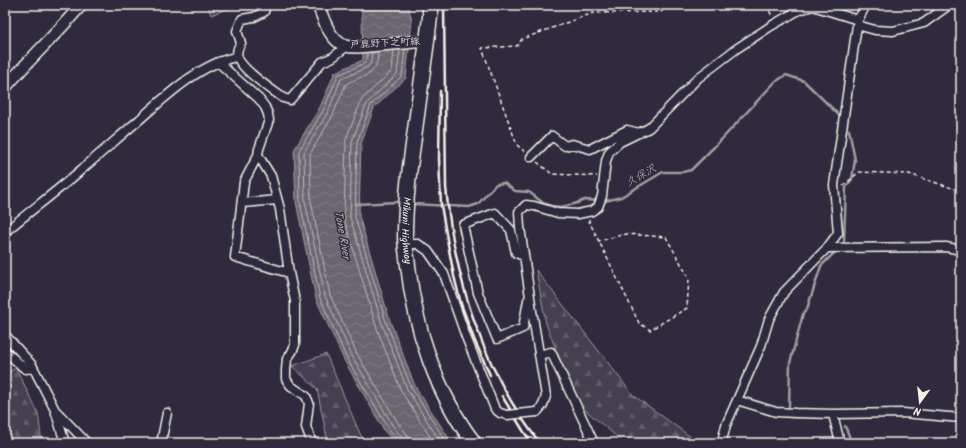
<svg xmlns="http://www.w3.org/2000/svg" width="966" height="448" font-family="Kalam,'Klee One',sans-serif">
<defs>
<pattern id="forest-firs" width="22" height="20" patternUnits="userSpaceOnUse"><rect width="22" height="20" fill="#454050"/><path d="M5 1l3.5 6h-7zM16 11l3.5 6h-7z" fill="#605c69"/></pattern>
<pattern id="water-waves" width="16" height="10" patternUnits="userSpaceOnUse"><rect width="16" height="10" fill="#6a6670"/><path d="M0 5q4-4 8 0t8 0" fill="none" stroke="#807c84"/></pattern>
</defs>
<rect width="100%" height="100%" fill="#2f2a3d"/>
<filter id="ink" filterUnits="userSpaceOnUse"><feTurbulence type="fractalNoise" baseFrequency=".025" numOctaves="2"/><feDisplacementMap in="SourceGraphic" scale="8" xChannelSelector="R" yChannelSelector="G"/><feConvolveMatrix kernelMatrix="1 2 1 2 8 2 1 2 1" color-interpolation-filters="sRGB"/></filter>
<g filter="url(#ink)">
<!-- forest -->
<path fill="url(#forest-firs)" stroke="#9c989c" d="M 207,5 L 257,5 L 257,6 L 235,6 L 211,15 Z
M 536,270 L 633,395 L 699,443 L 624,443 L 577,403 L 546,324 Z
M 326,354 L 361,436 L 368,443 L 328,443 L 317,389 L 292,366 Z
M 16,368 L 38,413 L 42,443 L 5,443 L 5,374 Z"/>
<!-- water -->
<path fill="url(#water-waves)" stroke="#a19ea0" d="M 359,5 L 408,5 L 412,21 L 406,78 L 374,108 L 361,144 L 359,216 L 390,321 L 415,386 L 452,443 L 395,443 L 385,432 L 344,360 L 316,299 L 296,202 L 294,150 L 320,107 L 335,72 L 363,60 L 362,15 Z"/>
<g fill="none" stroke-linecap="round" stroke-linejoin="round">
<!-- shore -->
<path stroke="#bdb9b8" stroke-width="1" d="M 405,49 L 402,76 L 371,105 L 357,142 L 355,217 L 386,322 L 411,387 L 447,443
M 394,50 L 392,71 L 362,99 L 346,139 L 344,218 L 376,326 L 401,391 L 434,443
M 400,50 L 397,74 L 367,103 L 352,141 L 350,217 L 382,324 L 407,389 L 441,443
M 372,52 L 371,62 L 368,67 L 341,79 L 328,112 L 304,152 L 305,201 L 325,296 L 352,356 L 393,426 L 401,437 L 403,443
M 378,52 C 378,78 365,73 346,84 L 333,115 L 310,154 L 311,201 L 330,295 L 357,354 L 398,423 L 407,434 L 408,438 L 409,443
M 367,53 L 367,60 L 365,63 L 338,75 L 324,109 L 299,151 L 300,202 L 320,298 L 347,359 L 389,429 L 397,439 L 398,443"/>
<!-- stream -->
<path stroke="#a19ea0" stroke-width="2.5" d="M 357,204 L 397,202
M 413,204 L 469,207 L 478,204 L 496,184 L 504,183 L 515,191 L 529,192 L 542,202 L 551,206 L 561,207 L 574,204 L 585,200 L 605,201 L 621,197 L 663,172 L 683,172 L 691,170 L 721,140 L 775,82 L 786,75 L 804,81 L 841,117
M 844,241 L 846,187 L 852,179 L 855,160 L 849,130
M 789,406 L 790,363 L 803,314 L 807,309 L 821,266 L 837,250
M 789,417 L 798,417
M 845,426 L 852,443"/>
<defs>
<path id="street" d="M 266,5 L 264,12 L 254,17 L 242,19 L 237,31 L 241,43 C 238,47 236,52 238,58 C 243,71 271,89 283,98 L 290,100 L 322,62 L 333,57 L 347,46
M 857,25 L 875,30 L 893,31 L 924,23 L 949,5
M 218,62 L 259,99 L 265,107 L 268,114 L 269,120 L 259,149 L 258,155 L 271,176 L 280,209 L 289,273 L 295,301 L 295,345 L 292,352 L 287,359 L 286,370 L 286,379 L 291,386 L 306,396 L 309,403 L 306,427 L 312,443
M 258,155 L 244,182 L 235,257 L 289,273
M 531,157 L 552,136 L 565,146 L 572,144 L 590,149 L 627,130 L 639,133
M 242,203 L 277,200
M 5,232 C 30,211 56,192 81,170 C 100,154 119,137 139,120 C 165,97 202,62 237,57
M 406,244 L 418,244 L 428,251 L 444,274 L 466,337 L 495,409 L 500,413 L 507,415
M 827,248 L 946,247 L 961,250
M 524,256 L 516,253 L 511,230 L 495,213 L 463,225 L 478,293 L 497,339 L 523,328 L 528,300
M 5,335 L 32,365 L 55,410 L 65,443
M 5,351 L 25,369 L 33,368
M 539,355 L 551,352 L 594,443
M 737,400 L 776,412 L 796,413 L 833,414 L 903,413 L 961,418
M 57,412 L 87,443
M 537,412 L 543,405 L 546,396 L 532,311 L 520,227 L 519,212 L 526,205 L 534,206 L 558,213 L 578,214 L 592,211 L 598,207 L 602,196 L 606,161 L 609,152 L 620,142 L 649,128 L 698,78 L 736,49 L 771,26 L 799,10 L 813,6 L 858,20
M 833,414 L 840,443
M 161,443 L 167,413
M 723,443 L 722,441 L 726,425 L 761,346 L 769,319 L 784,292 L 827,248 L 838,233 L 834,185 L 857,25 L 858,20 L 866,5"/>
<path id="secondary" d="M 318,5 C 324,20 329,39 345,46 C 349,47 354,47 358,47 L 427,41
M 5,88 C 29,59 57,34 81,5"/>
<g id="highway">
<path id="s1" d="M 430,5 L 430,17 L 427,41 C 422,78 417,115 412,152 C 408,180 405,208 405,236 C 405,246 407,256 408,266 C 415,328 436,393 474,443"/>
</g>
</defs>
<!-- street casing -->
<use href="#street" stroke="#f4f1e8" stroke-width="11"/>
<!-- secondary casing -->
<use href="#secondary" stroke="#f4f1e8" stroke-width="14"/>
<!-- highway casing -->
<use href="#highway" stroke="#f4f1e8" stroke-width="17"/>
<!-- path -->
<path stroke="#f4f1e8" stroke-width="1.5" stroke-dasharray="4 3" stroke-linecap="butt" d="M 766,5 L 772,16
M 525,152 L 517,145 L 482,48 L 517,46 L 522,39 L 593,13 L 661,12 L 669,5
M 537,162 L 552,174 L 597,176
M 843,186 L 859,172 L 909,174 L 961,191
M 589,219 L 589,221 L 639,323 L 650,330 L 687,308 L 689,278 L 666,237 L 626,234 L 599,241"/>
<!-- street -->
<use href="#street" stroke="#2f2a3d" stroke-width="8"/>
<!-- secondary -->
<use href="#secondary" stroke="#2f2a3d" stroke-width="11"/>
<!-- highway -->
<use href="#highway" stroke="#2f2a3d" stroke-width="14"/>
<!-- rail -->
<path stroke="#f4f1e8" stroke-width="2.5" d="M 444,5 L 446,187 C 454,277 483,372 540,443
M 440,91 L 439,159 L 441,205 L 447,239 L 454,276 L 461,304 L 474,339 L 490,375
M 502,396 L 524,432 L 532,443"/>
<defs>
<path id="street-bridge" d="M 507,415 L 537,412"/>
</defs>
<!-- street-bridge casing -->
<use href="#street-bridge" stroke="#f4f1e8" stroke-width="11" stroke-linecap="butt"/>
<!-- street-bridge -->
<use href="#street-bridge" stroke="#2f2a3d" stroke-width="8"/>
</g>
</g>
<g text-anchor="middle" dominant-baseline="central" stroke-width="3" stroke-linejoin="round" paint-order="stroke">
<!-- street labels -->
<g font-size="10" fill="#f4f1e8" stroke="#2f2a3d">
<text transform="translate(385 43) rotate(-3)">戸鹿野下之町線</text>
<text stroke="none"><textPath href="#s1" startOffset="227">Mikuni Highway</textPath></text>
</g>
<!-- water labels -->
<g font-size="11" font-style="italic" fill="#b6b2b2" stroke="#2f2a3d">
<text transform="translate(641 176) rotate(-30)">久保沢</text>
<text transform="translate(342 235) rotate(80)">Tone River</text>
</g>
</g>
<!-- margin -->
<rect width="966" height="448" fill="none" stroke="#2f2a3d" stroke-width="20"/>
<rect x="10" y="10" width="946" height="428" fill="none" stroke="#f4f1e8" stroke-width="1.5" filter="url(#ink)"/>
<!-- north arrow -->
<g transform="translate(920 402) rotate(195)" stroke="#2f2a3d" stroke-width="3" paint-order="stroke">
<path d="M0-3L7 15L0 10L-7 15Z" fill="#f4f1e8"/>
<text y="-6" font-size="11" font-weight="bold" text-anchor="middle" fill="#f4f1e8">N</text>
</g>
</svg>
